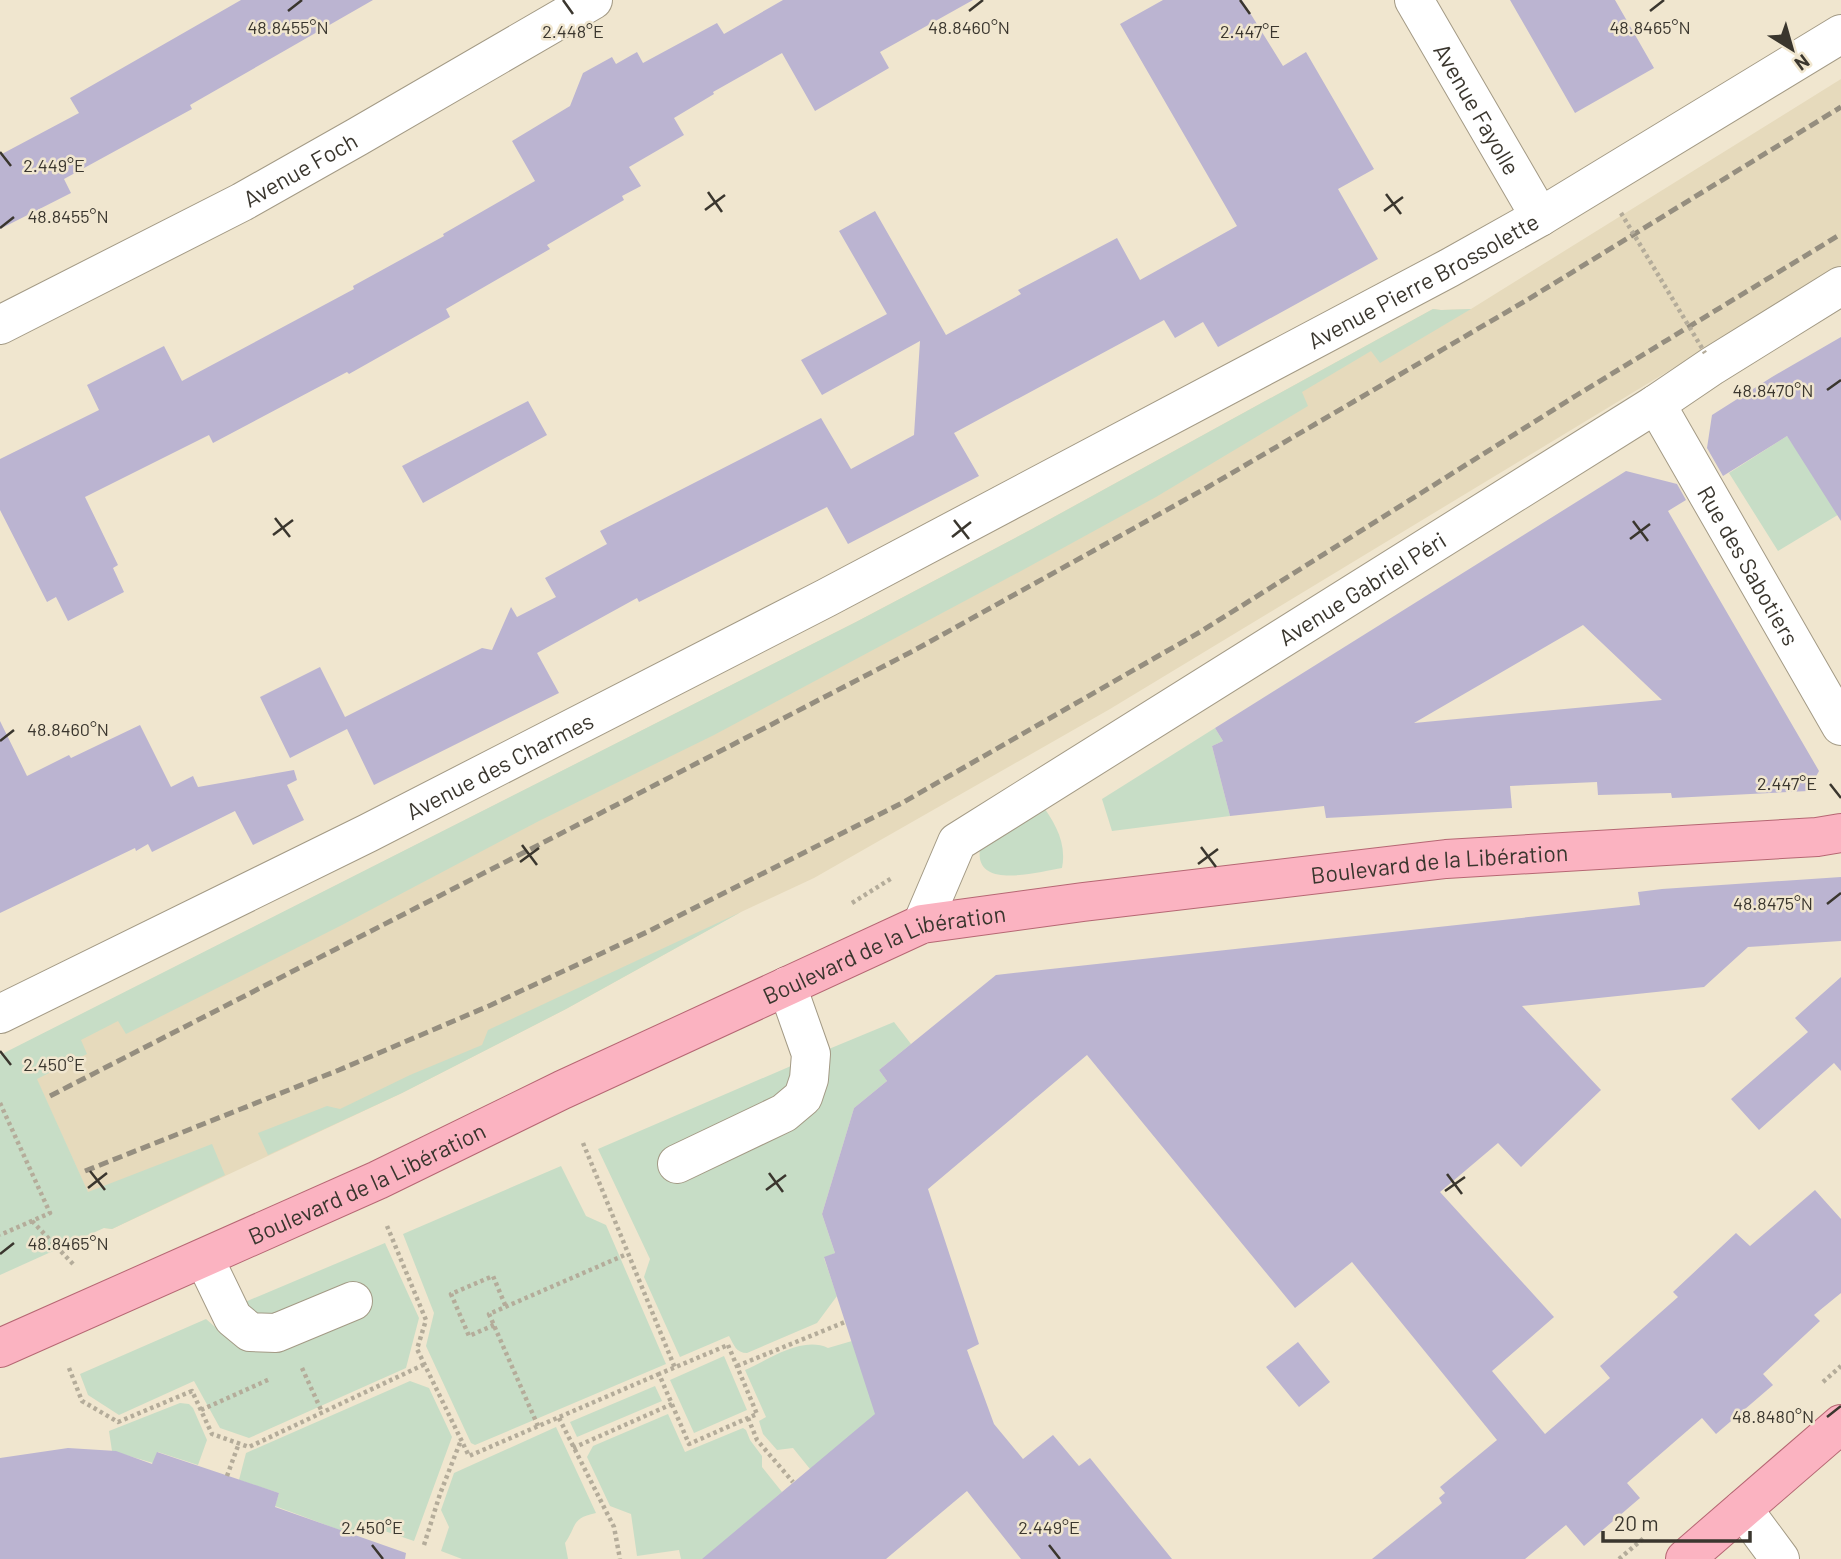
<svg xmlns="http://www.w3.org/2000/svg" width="1841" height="1559" font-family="Barlow,sans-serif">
<rect width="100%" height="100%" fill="#f0e6cf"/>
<!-- built -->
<path fill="#e6dabc" d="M 1841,79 L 1841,265 L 1690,358 L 1110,709 L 814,878 L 741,912 L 566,1009 L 402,1093 L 112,1229 L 104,1228 L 21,1045 L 856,622 L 1032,529 L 1433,309 L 1441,310 L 1471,309 Z"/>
<!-- green -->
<path fill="#c7ddc6" d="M 1433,309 L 1441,310 L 1471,309 L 1380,363 L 1371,351 L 1302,392 L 1308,406 L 1156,497 L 1021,571 L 714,735 L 539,821 L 342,925 L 126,1034 L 118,1021 L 81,1040 L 87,1054 L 37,1079 L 88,1192 L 212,1144 L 225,1175 L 112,1229 L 104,1228 L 0,1275 L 0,1055 L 856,622 L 1032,529 Z
M 1787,436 L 1841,513 L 1778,551 L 1729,473 Z
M 1215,728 L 1223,741 L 1212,746 L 1230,816 L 1112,831 L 1102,799 Z
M 1040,802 C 1055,823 1067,842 1062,868 C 1037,872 969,892 981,844 Z
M 741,912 L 566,1009 L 402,1093 L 268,1155 L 258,1133 L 327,1106 L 340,1109 L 410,1075 L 482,1045 L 488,1030 Z
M 894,1022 L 911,1044 L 879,1070 L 887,1081 L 854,1108 L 822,1214 L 835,1253 L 824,1258 L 837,1296 L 817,1323 L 747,1353 C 736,1353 734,1345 729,1336 L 680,1357 L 644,1277 L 650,1259 L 598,1149 L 791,1066 L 792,1082 L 761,1141 L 824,1051 Z
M 561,1166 L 586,1216 L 606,1225 L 666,1364 L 475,1445 L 471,1443 L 426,1346 L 434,1313 L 403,1234 Z
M 385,1243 L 419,1318 L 406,1368 L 249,1438 L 220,1428 L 194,1381 L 119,1415 L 88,1395 L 80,1374 L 206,1319 L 223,1334 L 274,1351 L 294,1346 L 365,1316 L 353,1288 L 291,1313 L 258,1315 L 245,1302 Z
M 852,1341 L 890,1419 L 810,1469 L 793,1448 L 777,1450 L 763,1434 L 759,1421 L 766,1417 L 745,1370 C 770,1359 802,1336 828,1348 Z
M 724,1356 L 747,1410 L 694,1433 L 670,1380 Z
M 410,1381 L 429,1388 L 452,1437 L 414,1541 L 358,1522 L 353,1535 L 275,1506 L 279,1493 L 239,1480 L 246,1453 Z
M 655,1386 L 662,1401 L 577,1437 L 570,1422 Z
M 180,1403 L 189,1404 L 193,1408 L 207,1440 L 198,1465 L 158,1452 L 153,1463 L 112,1451 L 109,1431 Z
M 668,1414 L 685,1452 L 743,1428 L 746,1430 L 750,1440 L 762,1456 L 762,1467 L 782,1492 L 747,1522 L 721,1556 L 701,1559 L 681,1559 L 679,1550 L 637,1556 L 631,1514 L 610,1506 L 587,1457 L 593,1446 Z
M 556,1427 L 596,1513 C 571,1518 577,1526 565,1543 L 568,1559 L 462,1559 L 441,1551 L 449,1527 L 441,1510 L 454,1473 Z"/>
<!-- building -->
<path fill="#bbb4d1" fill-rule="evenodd" d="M 241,0 L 373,0 L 190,105 L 192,109 L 64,179 L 71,193 L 0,229 L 0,155 L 79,113 L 70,98 Z
M 783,0 L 973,0 L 880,52 L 889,68 L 815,111 L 782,53 L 713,92 L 714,94 L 674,118 L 684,135 L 629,167 L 641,186 L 622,196 L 624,200 L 547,245 L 550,249 L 446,309 L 450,317 L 349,374 L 347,372 L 213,443 L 209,435 L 85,497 L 118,565 L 113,568 L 124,592 L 68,621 L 56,597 L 47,602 L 0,510 L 0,459 L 99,410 L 87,385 L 164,346 L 182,381 L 354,289 L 353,286 L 444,236 L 443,234 L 535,181 L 512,141 L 570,106 L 583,73 L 612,57 L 616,64 L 637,52 L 643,63 L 717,23 L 724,34 Z
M 1163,0 L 1242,0 L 1283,66 L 1306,52 L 1374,169 L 1338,189 L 1378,259 L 1218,347 L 1203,322 L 1175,338 L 1164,320 L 954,433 L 979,476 L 848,544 L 827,507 L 639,602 L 637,598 L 537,653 L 559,693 L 374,785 L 347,729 L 290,758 L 260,697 L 320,667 L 345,717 L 482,648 L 492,650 L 511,607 L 517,617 L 556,597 L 545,578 L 607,544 L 600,531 L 821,418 L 851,469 L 914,435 L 920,341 L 822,395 L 801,360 L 887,314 L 839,231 L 875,211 L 946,335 L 1021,294 L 1018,290 L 1117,238 L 1140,280 L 1237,226 L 1120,24 Z
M 1510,0 L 1615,0 L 1654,68 L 1575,113 Z
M 1841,337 L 1841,521 L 1787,436 L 1723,476 L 1707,448 L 1712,415 L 1772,377 Z
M 528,401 L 547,435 L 423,503 L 402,466 Z
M 1626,471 L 1677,484 L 1686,500 L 1668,511 L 1819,771 L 1808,791 L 1672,798 L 1671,793 L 1598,795 L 1597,782 L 1510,786 L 1512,808 L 1326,818 L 1324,806 L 1230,816 L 1212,746 L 1223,741 L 1215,728 ZM 1583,625 L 1662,700 L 1414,723 Z
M 0,721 L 27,776 L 69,755 L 71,758 L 140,725 L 171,787 L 193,776 L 198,787 L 294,770 L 297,780 L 287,785 L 304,820 L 253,845 L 235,811 L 152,852 L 148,844 L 136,851 L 135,848 L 0,913 Z
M 1841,877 L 1841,941 L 1748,947 L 1704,987 L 1522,1006 L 1601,1090 L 1521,1167 L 1498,1143 L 1440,1192 L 1554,1317 L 1492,1371 L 1545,1434 L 1610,1378 L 1600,1366 L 1678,1297 L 1673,1292 L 1736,1233 L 1750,1246 L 1815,1190 L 1841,1219 L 1841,1293 L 1814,1315 L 1820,1321 L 1763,1374 L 1773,1385 L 1716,1434 L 1702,1418 L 1627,1483 L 1640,1498 L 1584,1546 L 1566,1525 L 1525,1559 L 1372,1559 L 1442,1503 L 1439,1498 L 1445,1493 L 1440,1487 L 1497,1440 L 1352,1262 L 1295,1308 L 1087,1055 L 928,1189 L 979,1344 L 967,1350 L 994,1424 L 1023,1459 L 1053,1435 L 1079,1466 L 1090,1458 L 1172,1559 L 1021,1559 L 967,1491 L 886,1559 L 702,1559 L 875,1414 L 824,1257 L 835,1253 L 822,1214 L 854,1108 L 887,1081 L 879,1070 L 996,975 L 1640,905 L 1638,892 L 1662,889 Z
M 1841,977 L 1841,1071 L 1834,1063 L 1759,1130 L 1731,1099 L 1808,1032 L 1795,1018 Z
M 1298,1342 L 1330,1382 L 1299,1407 L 1266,1367 Z
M 68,1448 L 116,1451 L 152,1464 L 157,1452 L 279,1493 L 275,1507 L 406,1553 L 405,1559 L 0,1559 L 0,1458 Z"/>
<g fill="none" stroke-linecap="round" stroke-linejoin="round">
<defs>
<g id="minor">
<path id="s1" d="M 1414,0 L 1540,217"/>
<path id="s2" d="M 0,325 L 242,202 L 357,137 L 593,0"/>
<path id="s3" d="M 1656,404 L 1841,726"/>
<path id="s4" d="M 922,924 L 957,842 L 1656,404 L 1712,366 L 1841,286"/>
<path id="s5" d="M 0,1014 L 368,833 L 826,598 L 1449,268 L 1540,217 L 1841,34"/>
<path d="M 677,1164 L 784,1113 L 803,1097 L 809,1079 L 811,1054 L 787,986"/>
<path d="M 204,1258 L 233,1318 L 250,1332 L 276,1333 L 353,1301"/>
<path d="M 1743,1509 L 1780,1559"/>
</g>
<g id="major">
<path id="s6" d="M 0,1348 L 378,1180 L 562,1090 L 922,924 L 1083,902 L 1446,859 L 1817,837 L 1841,833"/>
<path d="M 1685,1559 L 1841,1424"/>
</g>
</defs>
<!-- minor casing -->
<use href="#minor" stroke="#a39a85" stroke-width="40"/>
<!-- major casing -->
<use href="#major" stroke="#b66773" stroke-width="40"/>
<!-- path -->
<path stroke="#b4ac9a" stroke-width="4.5" stroke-dasharray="3.5 3.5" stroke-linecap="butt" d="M 852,903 L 892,878
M 0,1103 L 50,1213 L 0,1235
M 583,1143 L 675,1368
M 32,1221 L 73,1264
M 387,1226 L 426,1320 L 417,1349 L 469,1456 L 659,1374
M 494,1325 L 469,1336 L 451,1294 L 493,1276 L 506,1307
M 728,1345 L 757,1414 L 689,1444 L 659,1374 Z
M 737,1366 L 845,1322
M 69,1368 L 82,1401 L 118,1422 L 192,1391 L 212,1434 L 249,1447 L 425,1364
M 302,1368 L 322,1412
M 1823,1382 L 1841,1366
M 201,1410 L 270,1379
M 559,1418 L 614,1527 L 620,1559
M 748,1418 L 757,1440 L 793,1482
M 538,1426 L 489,1314 L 627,1254
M 573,1448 L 672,1404
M 227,1476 L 239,1443
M 424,1545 L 440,1494 L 461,1440
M 1619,1559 L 1645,1537"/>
<!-- minor -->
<use href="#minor" stroke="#fff" stroke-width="38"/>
<!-- major -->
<use href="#major" stroke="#fbb3c1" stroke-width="38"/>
<!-- rail -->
<path stroke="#958e7f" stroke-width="5" stroke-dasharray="10 5" stroke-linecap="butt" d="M 50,1096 L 626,800 L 913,651 L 1057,571 L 1208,487 L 1527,300 L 1841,107
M 85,1171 L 339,1070 L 491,1005 L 647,932 L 902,803 L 1200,632 L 1577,395 L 1841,234"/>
<!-- path-bridge -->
<path stroke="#b4ac9a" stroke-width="4.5" stroke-dasharray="3.5 3.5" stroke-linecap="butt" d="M 1621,213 L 1705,353"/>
</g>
<!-- ticks -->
<path fill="none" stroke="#3a362e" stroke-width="2.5" d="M 563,0 L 573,14M 1240,0 L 1250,14M 288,11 L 302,0M 969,11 L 983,0M 1650,11 L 1664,0M 0,152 L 11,166M 708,192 L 722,212M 1386,194 L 1401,214M 705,210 L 725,195M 1384,211 L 1403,197M 0,228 L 14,217M 1827,390 L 1841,380M 275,518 L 290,537M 954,520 L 969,539M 1633,521 L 1648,541M 273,535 L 293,520M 952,537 L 971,522M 1630,539 L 1650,524M 0,741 L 14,730M 1830,784 L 1841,798M 522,845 L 537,865M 1201,847 L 1216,867M 520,862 L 539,848M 1198,864 L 1218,849M 1827,904 L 1841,893M 0,1051 L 11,1065M 90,1171 L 105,1190M 769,1173 L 783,1192M 1447,1174 L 1462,1194M 88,1188 L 107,1173M 766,1190 L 786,1175M 1445,1191 L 1465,1177M 0,1254 L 14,1243M 1827,1417 L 1841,1406M 372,1545 L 383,1559M 1049,1545 L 1060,1559"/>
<g text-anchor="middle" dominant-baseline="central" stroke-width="5" stroke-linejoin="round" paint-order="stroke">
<!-- street labels -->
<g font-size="23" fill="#3a362e" stroke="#f0e6cf">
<text stroke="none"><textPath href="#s1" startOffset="126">Avenue Fayolle</textPath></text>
<text stroke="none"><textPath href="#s2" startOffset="338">Avenue Foch</textPath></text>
<text stroke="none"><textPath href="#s5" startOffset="1601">Avenue Pierre Brossolette</textPath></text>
<text stroke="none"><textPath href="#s3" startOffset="186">Rue des Sabotiers</textPath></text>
<text stroke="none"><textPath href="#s4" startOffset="567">Avenue Gabriel Péri</textPath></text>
<text stroke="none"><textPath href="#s5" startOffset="558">Avenue des Charmes</textPath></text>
<text stroke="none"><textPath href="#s6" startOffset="1536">Boulevard de la Libération</textPath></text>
<text stroke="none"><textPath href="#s6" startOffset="970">Boulevard de la Libération</textPath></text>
<text stroke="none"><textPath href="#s6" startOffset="402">Boulevard de la Libération</textPath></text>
</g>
</g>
<g font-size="18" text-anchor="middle" fill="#3a362e" stroke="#f0e6cf" stroke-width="5" stroke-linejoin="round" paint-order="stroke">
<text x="288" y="34">48.8455°N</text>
<text x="969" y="34">48.8460°N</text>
<text x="1650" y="34">48.8465°N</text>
<text x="573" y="38">2.448°E</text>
<text x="1250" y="38">2.447°E</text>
<text x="54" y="172">2.449°E</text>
<text x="68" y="223">48.8455°N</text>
<text x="1773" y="397">48.8470°N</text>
<text x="68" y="736">48.8460°N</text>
<text x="1787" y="790">2.447°E</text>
<text x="1773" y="910">48.8475°N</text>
<text x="54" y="1071">2.450°E</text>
<text x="68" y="1250">48.8465°N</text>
<text x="1773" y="1423">48.8480°N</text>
<text x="372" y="1534">2.450°E</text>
<text x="1049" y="1534">2.449°E</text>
</g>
<!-- north arrow -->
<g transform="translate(1792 49) rotate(143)" stroke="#f0e6cf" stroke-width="5" paint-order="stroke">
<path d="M0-5L12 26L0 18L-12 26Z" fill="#3a362e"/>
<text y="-10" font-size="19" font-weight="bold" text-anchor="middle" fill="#3a362e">N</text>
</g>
<!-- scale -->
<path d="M1603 1531v10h147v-10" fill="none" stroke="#3a362e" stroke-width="3.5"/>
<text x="1614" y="1531" font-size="21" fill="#3a362e" stroke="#f0e6cf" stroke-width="5" paint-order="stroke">20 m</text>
</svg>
